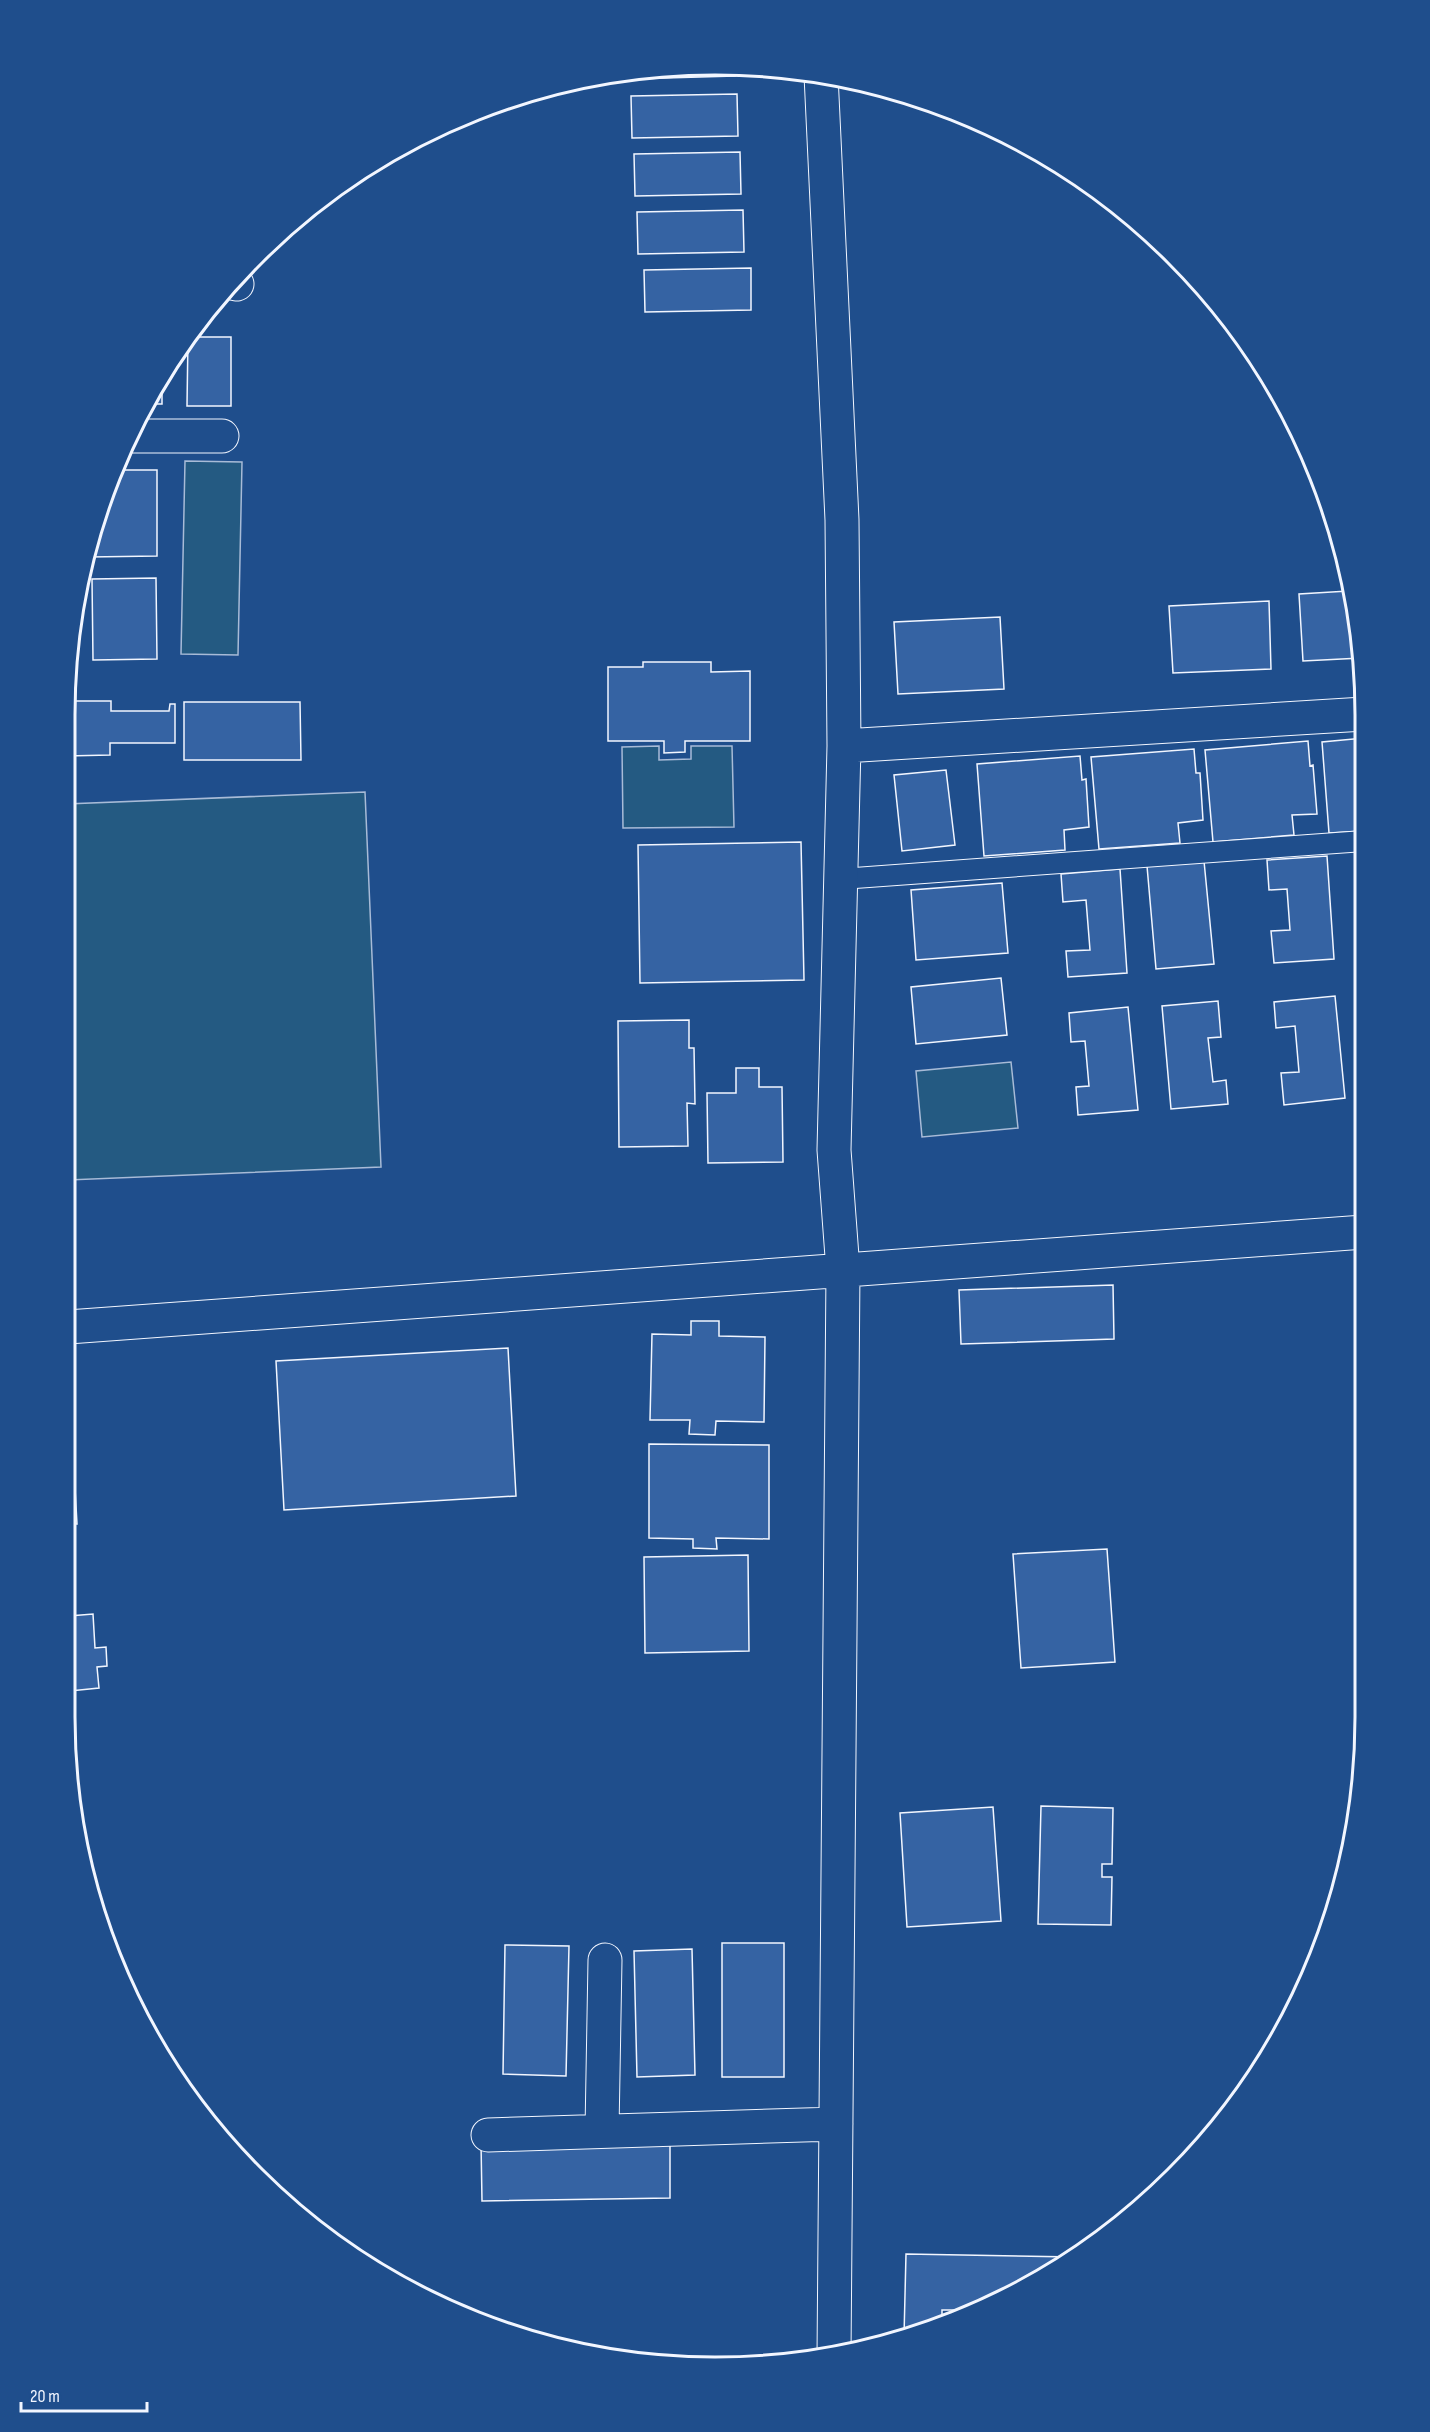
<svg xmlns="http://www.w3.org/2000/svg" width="1430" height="2432" font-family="'Sofia Sans Condensed',sans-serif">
<rect width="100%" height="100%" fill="#1f4e8c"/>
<!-- green -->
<path fill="#245a82" stroke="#a8bbd7" stroke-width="1.5" d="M 185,461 L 242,462 L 238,655 L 181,654 Z
M 659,746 L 659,760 L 691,759 L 691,746 L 732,746 L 734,827 L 623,828 L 622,747 Z
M 365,792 L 381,1167 L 68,1180 L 66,804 Z
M 1011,1062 L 1018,1128 L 922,1137 L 916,1071 Z"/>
<!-- building -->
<path fill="#3563a3" stroke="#f2f6ff" stroke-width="1.5" d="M 715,65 L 735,67 L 735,76 L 630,79 L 630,73 Z
M 737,94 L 738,136 L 632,138 L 631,96 Z
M 740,152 L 741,194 L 635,196 L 634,154 Z
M 743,210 L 744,252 L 638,254 L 637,212 Z
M 751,268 L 751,310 L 645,312 L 644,270 Z
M 188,337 L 231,337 L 231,406 L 187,406 Z
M 162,378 L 162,404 L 149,404 Z
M 117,470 L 157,470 L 157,556 L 89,557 L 99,506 Z
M 156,578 L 157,659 L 93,660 L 92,579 Z
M 1348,591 L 1361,658 L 1303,661 L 1299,594 Z
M 1269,601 L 1271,669 L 1173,673 L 1169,606 Z
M 1000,617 L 1004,689 L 898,694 L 894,622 Z
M 643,662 L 711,662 L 711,672 L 750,671 L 750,741 L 685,741 L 685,752 L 664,753 L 664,741 L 608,741 L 608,667 L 643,667 Z
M 66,701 L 111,701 L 111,711 L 169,711 L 170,704 L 175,704 L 175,743 L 110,743 L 110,755 L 66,756 Z
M 184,702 L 300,702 L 301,760 L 184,760 Z
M 1364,738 L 1364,831 L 1329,833 L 1322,742 Z
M 1308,741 L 1310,766 L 1313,765 L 1317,814 L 1292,815 L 1294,835 L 1213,842 L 1205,750 Z
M 1194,749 L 1196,773 L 1200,773 L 1203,820 L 1178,823 L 1180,843 L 1099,849 L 1091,757 Z
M 1080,756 L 1082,780 L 1086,779 L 1089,827 L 1064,830 L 1065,850 L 984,856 L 977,764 Z
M 946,770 L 955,845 L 902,851 L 894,775 Z
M 801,842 L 804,980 L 640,983 L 638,845 Z
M 1357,851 L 1364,851 L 1364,926 Z
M 1327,856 L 1334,959 L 1274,963 L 1271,931 L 1290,930 L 1287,889 L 1269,890 L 1267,860 Z
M 1204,861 L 1214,964 L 1156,969 L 1147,866 Z
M 1120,869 L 1127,973 L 1068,977 L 1066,951 L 1090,950 L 1086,900 L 1063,902 L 1061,874 Z
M 1002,883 L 1008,953 L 916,960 L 911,890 Z
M 1001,978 L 1007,1035 L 916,1044 L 911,987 Z
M 1335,996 L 1345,1098 L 1284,1105 L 1281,1073 L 1299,1072 L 1295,1026 L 1276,1028 L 1274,1002 Z
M 1218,1001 L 1221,1037 L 1208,1038 L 1213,1082 L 1226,1080 L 1228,1104 L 1171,1109 L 1162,1006 Z
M 1128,1007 L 1138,1110 L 1078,1115 L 1076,1087 L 1089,1086 L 1085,1041 L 1071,1042 L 1069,1013 Z
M 689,1020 L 689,1048 L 694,1048 L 695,1104 L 687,1103 L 688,1146 L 619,1147 L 618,1021 Z
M 736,1068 L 759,1068 L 759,1087 L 782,1087 L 783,1162 L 708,1163 L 707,1093 L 736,1093 Z
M 1113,1285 L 1114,1339 L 961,1344 L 959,1290 Z
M 691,1321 L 719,1321 L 719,1336 L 765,1337 L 764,1422 L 716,1421 L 715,1435 L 689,1434 L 690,1420 L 650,1420 L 652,1334 L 691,1335 Z
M 508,1348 L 516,1496 L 284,1510 L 276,1361 Z
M 69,1381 L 77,1524 L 69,1524 Z
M 649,1444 L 769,1445 L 769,1539 L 716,1538 L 717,1549 L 693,1548 L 693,1539 L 649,1538 Z
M 1107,1549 L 1115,1662 L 1021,1668 L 1013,1554 Z
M 748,1555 L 749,1651 L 645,1653 L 644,1557 Z
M 93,1614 L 95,1648 L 106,1647 L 107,1666 L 97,1667 L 99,1688 L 70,1691 L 69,1616 Z
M 1041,1806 L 1113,1808 L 1112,1864 L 1102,1864 L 1102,1877 L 1112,1877 L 1111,1925 L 1038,1924 Z
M 993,1807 L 1001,1921 L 907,1927 L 900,1813 Z
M 722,1943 L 784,1943 L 784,2077 L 722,2077 Z
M 505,1945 L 569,1946 L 566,2076 L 503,2074 Z
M 692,1949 L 695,2075 L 637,2077 L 634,1951 Z
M 670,2140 L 670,2198 L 482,2201 L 481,2143 Z
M 906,2254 L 1073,2257 L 1041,2280 L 979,2310 L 942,2310 L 942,2325 L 904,2336 Z"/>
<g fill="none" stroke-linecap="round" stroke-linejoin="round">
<defs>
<path id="lane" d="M 841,879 L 1364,841"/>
<path id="street" d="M 821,75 L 842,520 L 844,746 L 834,1150 L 843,1270 L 834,2356
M 232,283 L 237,284
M 133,436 L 222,436
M 844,746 L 1364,714
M 68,1327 L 1364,1232
M 602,2130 L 605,1960
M 488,2135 L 836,2124"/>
</defs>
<!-- lane casing -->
<use href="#lane" stroke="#f2f6ff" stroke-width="22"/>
<!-- street casing -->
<use href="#street" stroke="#f2f6ff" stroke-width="35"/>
<!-- lane -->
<use href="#lane" stroke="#1f4e8c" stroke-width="20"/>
<!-- street -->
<use href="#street" stroke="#1f4e8c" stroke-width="33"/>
</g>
<!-- crop -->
<path d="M0 0H1430V2432H0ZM715 75H715A640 640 0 0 1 1355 715V1717A640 640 0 0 1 715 2357H715A640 640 0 0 1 75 1717V715A640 640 0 0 1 715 75Z" fill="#1f4e8c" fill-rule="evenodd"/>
<path fill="none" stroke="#f2f6ff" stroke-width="3" d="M715 75H715A640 640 0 0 1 1355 715V1717A640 640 0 0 1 715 2357H715A640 640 0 0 1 75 1717V715A640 640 0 0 1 715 75Z"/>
<!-- scale -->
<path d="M21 2402v9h126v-9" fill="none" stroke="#f2f6ff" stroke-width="3"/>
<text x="30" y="2402" font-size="18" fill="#f2f6ff" stroke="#1f4e8c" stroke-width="4.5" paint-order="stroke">20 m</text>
</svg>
